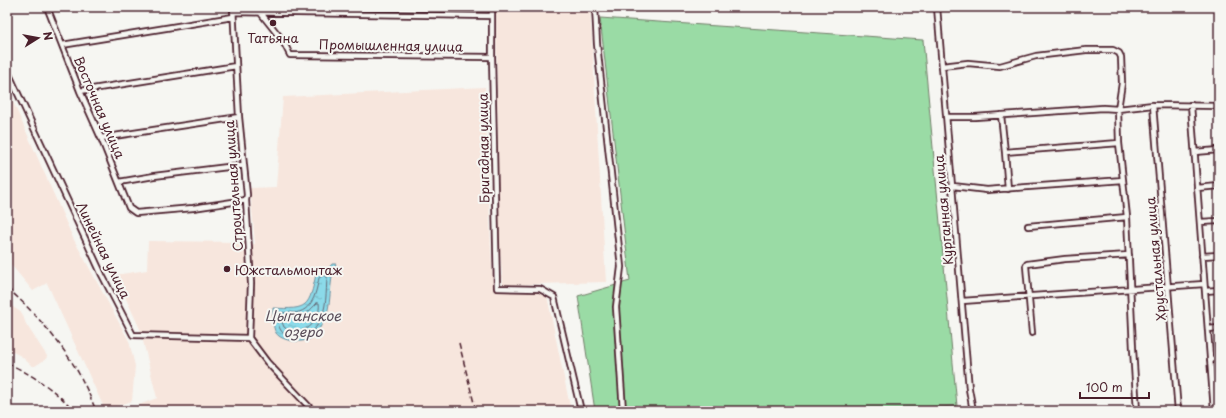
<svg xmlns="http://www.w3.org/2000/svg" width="1226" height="418" font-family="'Playpen Sans',sans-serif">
<defs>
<pattern id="water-ripples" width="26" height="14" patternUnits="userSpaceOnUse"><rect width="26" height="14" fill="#8bdae9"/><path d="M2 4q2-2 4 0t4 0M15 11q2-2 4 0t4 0" fill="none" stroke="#79bbc8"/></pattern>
</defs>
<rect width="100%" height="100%" fill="#f6f6f2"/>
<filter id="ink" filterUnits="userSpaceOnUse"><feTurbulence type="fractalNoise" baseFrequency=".025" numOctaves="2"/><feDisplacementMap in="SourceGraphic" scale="8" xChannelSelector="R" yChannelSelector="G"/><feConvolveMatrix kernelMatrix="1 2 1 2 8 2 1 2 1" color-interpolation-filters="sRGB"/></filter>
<g filter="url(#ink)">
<!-- built -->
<path fill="#f7e6dd" d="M 496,7 L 590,7 L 606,282 L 503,285 L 499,240 Z
M 485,87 L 491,252 L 494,291 L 533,290 L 547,296 L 571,411 L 142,411 L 139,405 L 157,398 L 140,329 L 115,275 L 147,270 L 148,241 L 243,242 L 255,244 L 250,188 L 276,187 L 283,97 Z
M 7,88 L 73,238 L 129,341 L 135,366 L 132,401 L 105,410 L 47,283 L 33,291 L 7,260 Z
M 7,303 L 22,313 L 26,324 L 47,356 L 46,359 L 35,366 L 32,366 L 21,356 L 7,349 Z"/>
<!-- green -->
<path fill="#9adba5" stroke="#727d68" d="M 600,18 L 923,40 L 957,406 L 853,411 L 595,411 L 578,296 L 630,281 Z"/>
<!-- water -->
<path fill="url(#water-ripples)" stroke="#718f9d" d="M 332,264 L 336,264 C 327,283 334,306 322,324 C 320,328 316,334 313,337 C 305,344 282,342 276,333 C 272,326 273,315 273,308 C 308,310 309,307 316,274 L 327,270 Z"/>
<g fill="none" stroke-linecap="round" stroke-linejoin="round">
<!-- shore -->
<path stroke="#646a77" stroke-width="1" d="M 325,275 L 327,277 C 326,292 327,309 319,322 C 317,326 313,332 309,334 C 307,336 303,336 300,336 C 283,340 276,328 278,313 C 283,312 288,313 293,313 C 313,312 316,292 319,278 Z
M 317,303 L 319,303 C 322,320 300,341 284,327 L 282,322 L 283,318 C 303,316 302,319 317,303 Z"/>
<defs>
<path id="minor" d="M 47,7 L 80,91 L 101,138 L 129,208 L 136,213 L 193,208 L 246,200
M 233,7 L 239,117 L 247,195 L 246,200 L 251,283 L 249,338 L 267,362 L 313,411
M 492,7 L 492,57 L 497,288 L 540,289 L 554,297 L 581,411
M 595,7 L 597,44 L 621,267 L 616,307 L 623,411
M 937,7 L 969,389 L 973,411
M 233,12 L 492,16
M 260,12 L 283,41 L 290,55 L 492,57
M 62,45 L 233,17
M 942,66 L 968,63 L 1000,66 L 1036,56 L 1086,50 L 1113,50 L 1119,53 L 1121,57 L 1122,83 L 1118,109 L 1119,143 L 1127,217 L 1133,349 L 1137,411
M 7,70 L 102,275 L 133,335 L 249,338
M 80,91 L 236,66
M 1153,105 L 1178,411
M 1191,105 L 1214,411
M 1001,115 L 1005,152 L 1119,143
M 946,117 L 975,117 L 1103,108 L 1118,109 L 1153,105 L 1219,106
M 101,138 L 239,117
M 1005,152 L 1008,189
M 1195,152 L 1219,150
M 119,182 L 154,176 L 244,165
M 953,186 L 987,190 L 1123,180
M 1197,188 L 1219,186
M 1200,222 L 1219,221
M 1028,226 L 1127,217
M 1202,256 L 1219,255
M 1205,291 L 1219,290
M 962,301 L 1204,284
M 1208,329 L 1219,328
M 1032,333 L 1026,266 L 1027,264 L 1065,259 L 1129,255
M 1210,360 L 1219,360"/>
</defs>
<!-- minor casing -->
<use href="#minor" stroke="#4a1f2b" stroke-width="8"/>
<!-- minor -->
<use href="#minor" stroke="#f6f6f2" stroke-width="4.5"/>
<!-- rail -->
<path stroke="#4a1f2b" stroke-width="1.5" stroke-dasharray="6 3" stroke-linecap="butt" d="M 7,288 C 33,310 61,343 78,372 C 85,385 91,398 96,411
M 459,343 L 476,411
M 7,363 C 35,376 53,389 75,411"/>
</g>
</g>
<!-- markers -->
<g fill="#4a1f2b" stroke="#f6f6f2" stroke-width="1.5">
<circle cx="273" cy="23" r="4"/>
<circle cx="227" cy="269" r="4"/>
</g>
<g text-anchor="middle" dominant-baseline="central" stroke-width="4" stroke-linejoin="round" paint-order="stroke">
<!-- poi labels -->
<g font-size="13" fill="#4a1f2b" stroke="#f6f6f2">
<text x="273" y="37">Татьяна</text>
<text x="235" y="269" text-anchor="start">Южстальмонтаж</text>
</g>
<!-- street labels -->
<g font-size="13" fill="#4a1f2b" stroke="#f6f6f2">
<text transform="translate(391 45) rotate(1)">Промышленная улица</text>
<text transform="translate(100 107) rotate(67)">Восточная улица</text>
<text transform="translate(483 148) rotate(-91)">Бригадная улица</text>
<text transform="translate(233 186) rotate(-94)">Строительная улица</text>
<text transform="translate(943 210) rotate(-95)">Курганная улица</text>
<text transform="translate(104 250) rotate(64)">Линейная улица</text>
<text transform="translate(1155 259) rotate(-95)">Хрустальная улица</text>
</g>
<!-- water labels -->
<g font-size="14" font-style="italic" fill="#5a4e5a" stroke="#f6f6f2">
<text x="303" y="315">Цыганское<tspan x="303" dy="16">озеро</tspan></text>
</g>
</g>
<!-- margin -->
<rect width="1226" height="418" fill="none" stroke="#f6f6f2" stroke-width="24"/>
<rect x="12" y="12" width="1202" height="394" fill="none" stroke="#4a1f2b" stroke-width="1.5" filter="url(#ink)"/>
<!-- north arrow -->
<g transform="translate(38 38) rotate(79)" stroke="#f6f6f2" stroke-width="3" paint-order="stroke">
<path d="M0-3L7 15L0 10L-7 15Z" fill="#4a1f2b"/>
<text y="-6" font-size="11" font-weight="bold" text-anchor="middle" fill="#4a1f2b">N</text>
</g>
<!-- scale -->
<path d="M1080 392v6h69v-6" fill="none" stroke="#4a1f2b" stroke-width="2"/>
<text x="1086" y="392" font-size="12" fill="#4a1f2b" stroke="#f6f6f2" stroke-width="3" paint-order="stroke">100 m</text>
</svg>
